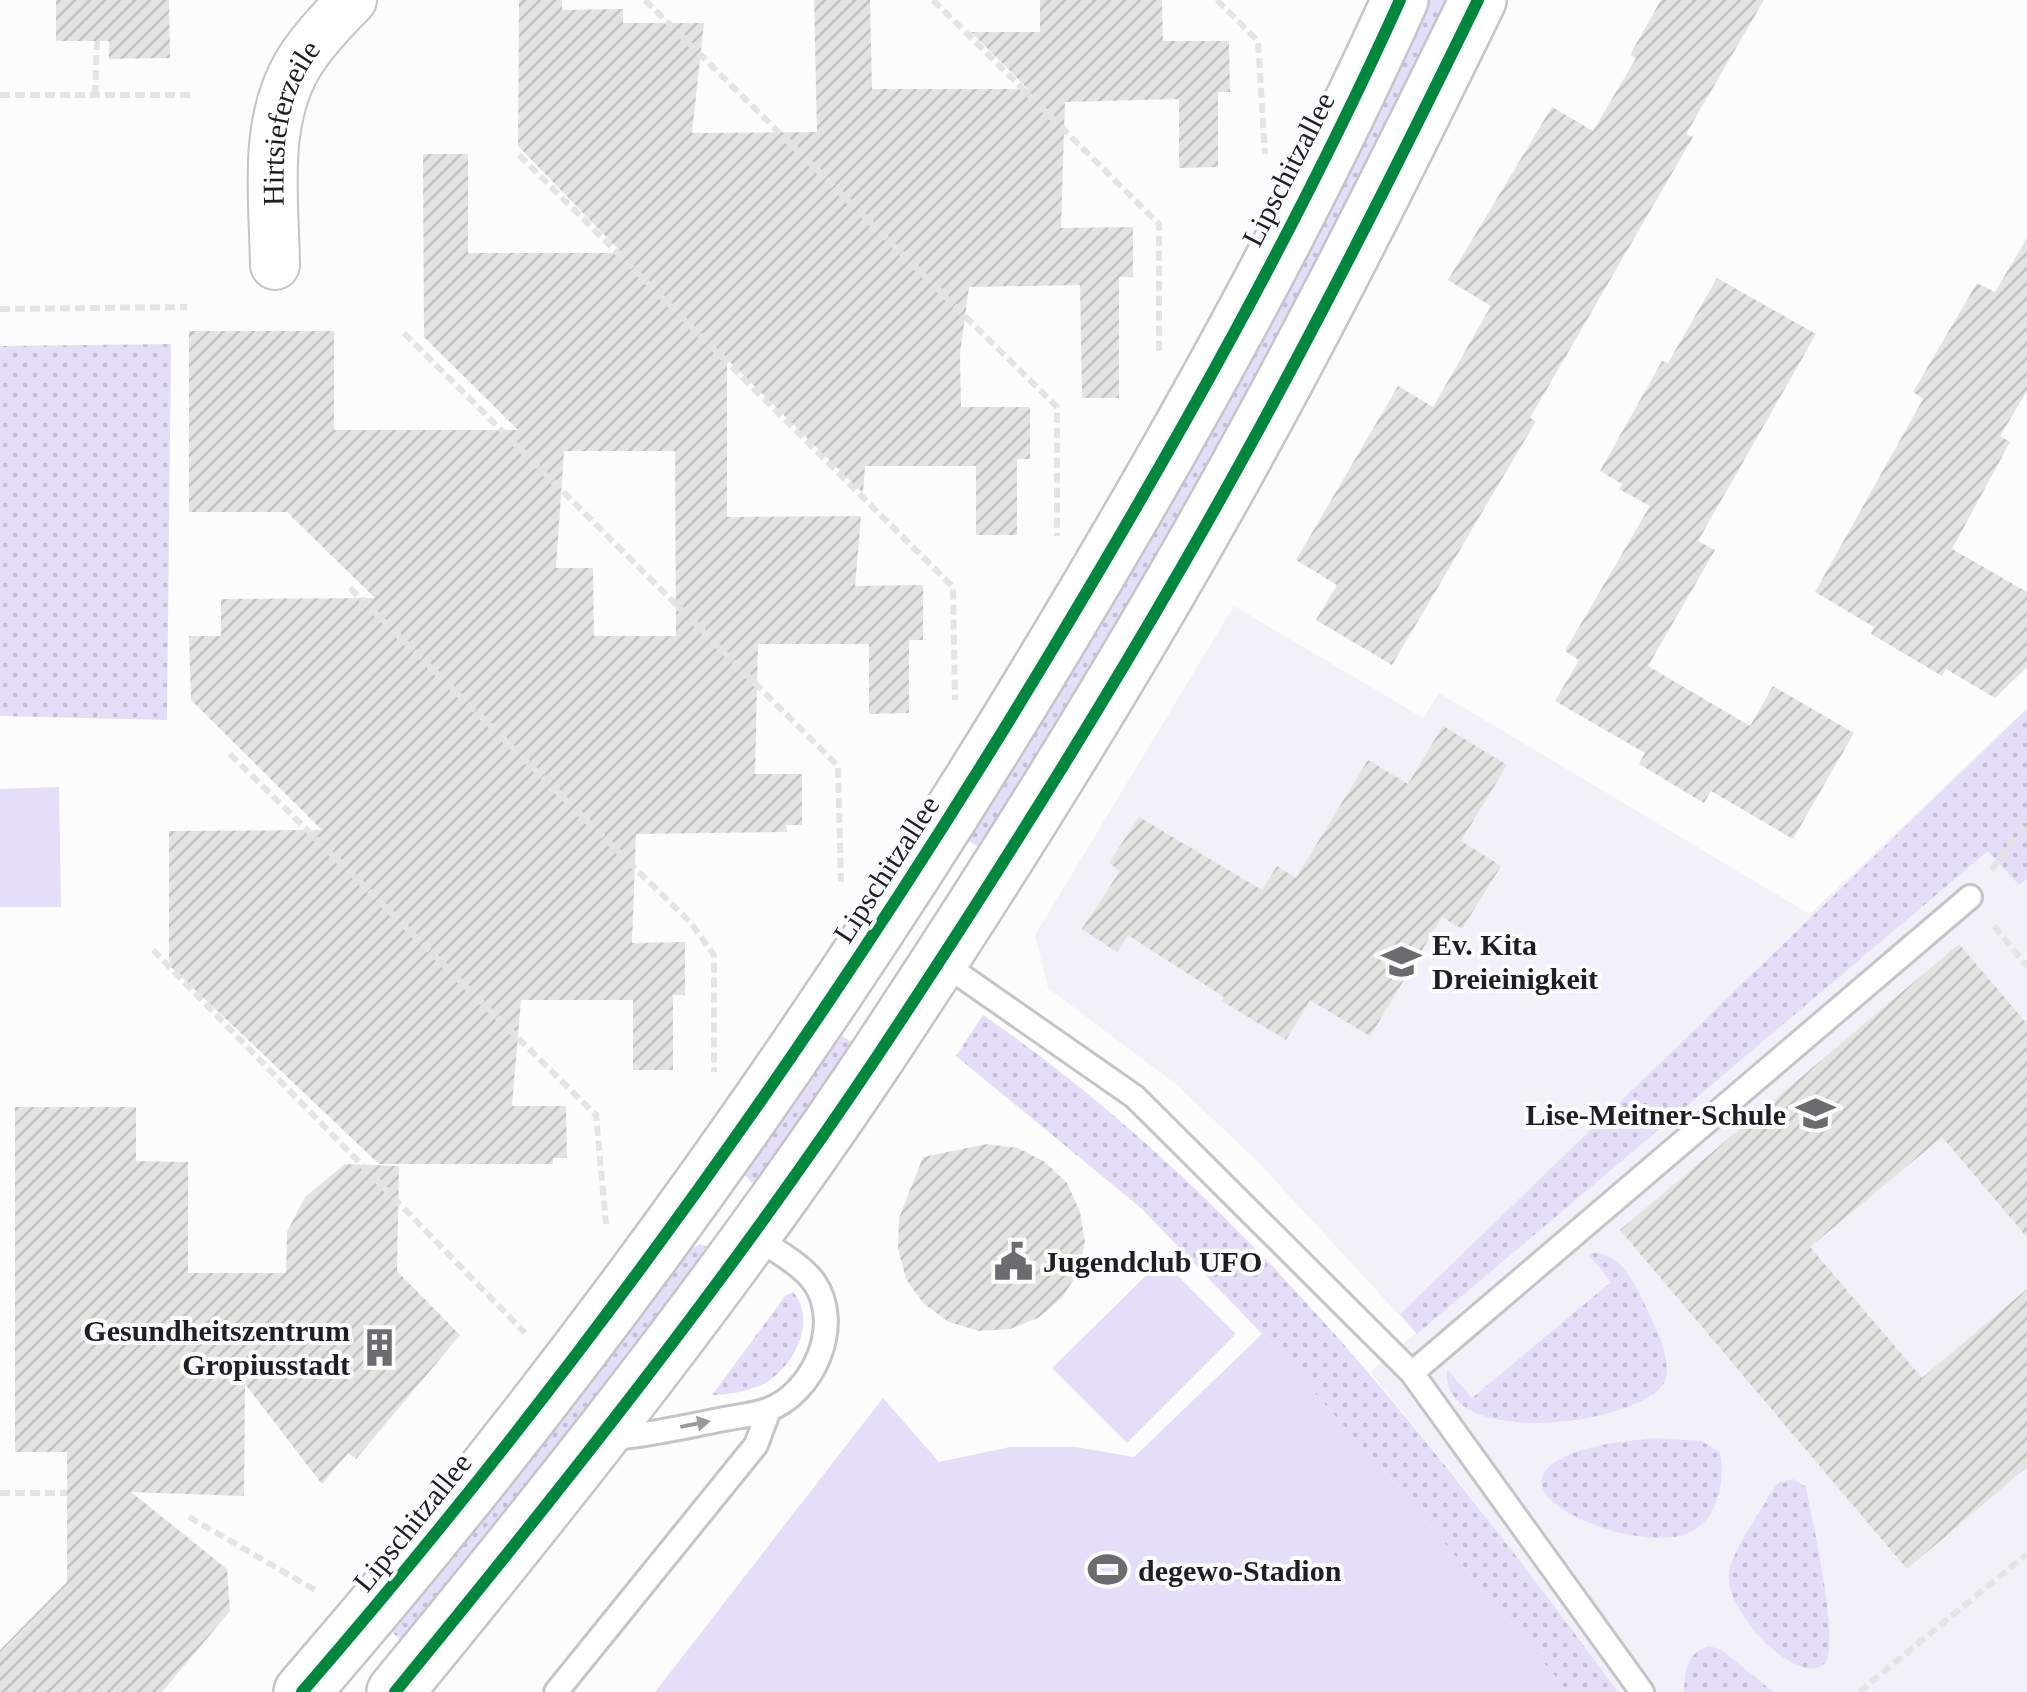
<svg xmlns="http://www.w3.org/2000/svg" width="2027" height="1692" font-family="Georgia,serif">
<defs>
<pattern id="grass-dots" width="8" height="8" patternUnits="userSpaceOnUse" patternTransform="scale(2.5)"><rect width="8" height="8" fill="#e5def9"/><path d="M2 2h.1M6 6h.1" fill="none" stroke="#c4bed5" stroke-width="1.8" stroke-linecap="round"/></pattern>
<pattern id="building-hatch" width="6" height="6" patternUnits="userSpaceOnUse" patternTransform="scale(2.5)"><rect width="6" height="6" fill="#e3e4e1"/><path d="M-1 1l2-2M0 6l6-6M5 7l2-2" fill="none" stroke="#c2c3c1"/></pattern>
</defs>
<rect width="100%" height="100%" fill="#fcfcfd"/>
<!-- built -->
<path fill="#f2f0f8" d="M 1234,606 L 1423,718 L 1439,693 L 1810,914 L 2027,708 L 2027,1692 L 1618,1692 L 1465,1489 L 1370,1372 L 1416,1333 L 1258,1162 L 1177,1085 L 1048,988 L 1035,935 Z"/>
<!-- grass -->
<path fill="url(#grass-dots)" d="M 1426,0 L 1452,0 L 1231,432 L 984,850 L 964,838 Z
M 171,344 L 167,720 L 0,716 L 0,346 Z
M 2027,709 L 2027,879 L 2019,885 L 1988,851 L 1417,1334 L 1400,1314 Z
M 983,1015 C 1241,1193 1433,1442 1618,1692 L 1568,1692 L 1387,1474 L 1262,1334 L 1141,1208 L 956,1056 Z
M 836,1032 L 856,1045 L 758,1183 L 751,1182 L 742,1172 Z
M 699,1244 L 707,1247 L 709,1253 L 405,1644 L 388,1628 L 678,1258 Z
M 1593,1253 C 1618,1253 1631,1276 1641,1297 C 1651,1318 1671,1353 1666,1378 C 1657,1422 1439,1456 1447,1369 L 1472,1398 L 1611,1282 L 1589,1255 Z
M 793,1292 C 817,1320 795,1364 767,1382 C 751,1391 730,1395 712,1395 L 785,1296 Z
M 1655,1438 L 1701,1441 L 1720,1452 C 1725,1481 1719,1519 1689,1533 C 1640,1556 1475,1493 1571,1454 C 1598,1443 1627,1441 1655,1438 Z
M 1793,1479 L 1806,1487 C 1812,1520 1839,1636 1826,1662 C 1800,1692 1722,1609 1729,1572 C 1733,1549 1760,1513 1772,1491 L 1778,1483 Z
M 1709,1646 L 1722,1650 L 1773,1692 L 1684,1692 C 1685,1671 1686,1653 1709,1646 Z"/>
<!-- garden -->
<path fill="#e5def9" d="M 59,787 L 61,907 L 0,907 L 0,789 Z
M 1162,1260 L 1236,1334 L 1127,1443 L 1052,1368 Z
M 1262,1334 L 1387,1474 L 1568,1692 L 655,1692 L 883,1398 L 939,1462 L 1010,1447 L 1076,1447 L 1134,1457 Z"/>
<!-- building -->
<path fill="url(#building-hatch)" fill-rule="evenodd" d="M 56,0 L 169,0 L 170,58 L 109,59 L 109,41 L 56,41 Z
M 519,0 L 562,0 L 562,10 L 623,9 L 623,23 L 704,23 L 692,133 L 817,132 L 814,0 L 870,0 L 872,89 L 1028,89 L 971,32 L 1040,32 L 1040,0 L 1162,0 L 1163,41 L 1229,41 L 1230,92 L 1218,92 L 1218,167 L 1179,168 L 1179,99 L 1065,102 L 1061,228 L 1133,227 L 1133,277 L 1119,277 L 1119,398 L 1082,398 L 1080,285 L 969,287 L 960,353 L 961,407 L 1030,407 L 1030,459 L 1017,459 L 1017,535 L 976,535 L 976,466 L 865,466 L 863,493 L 727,359 L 727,517 L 861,516 L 855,586 L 923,585 L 923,640 L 909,640 L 909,713 L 869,714 L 869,644 L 758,644 L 755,774 L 802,774 L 802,825 L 786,825 L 787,832 L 636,834 L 632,943 L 685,942 L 685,995 L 673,995 L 673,1070 L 633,1070 L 633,1000 L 521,1000 L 512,1106 L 566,1106 L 567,1158 L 553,1158 L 553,1164 L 379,1164 L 171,967 L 169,958 L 169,831 L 322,830 L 191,700 L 189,636 L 221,636 L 221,599 L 375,598 L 287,512 L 189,512 L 189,331 L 334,331 L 334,430 L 518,430 L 424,337 L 423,154 L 468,154 L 468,253 L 622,253 L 518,146 ZM 564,451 L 675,451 L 676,636 L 594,636 L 593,568 L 556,568 Z
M 1661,0 L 1764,0 L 1686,134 L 1693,137 L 1530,418 L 1536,421 L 1392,665 L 1316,620 L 1337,585 L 1296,560 L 1398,386 L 1433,407 L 1491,306 L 1448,280 L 1552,107 L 1593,131 L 1636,58 L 1630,55 Z
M 2027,238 L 2027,391 L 2000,436 L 2010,442 L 1952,549 L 2027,592 L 2027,667 L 1995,698 L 1946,669 L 1942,676 L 1871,634 L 1874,627 L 1815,592 L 1923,399 L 1913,392 L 1977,283 L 1995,292 Z
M 1717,278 L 1816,334 L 1698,541 L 1715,550 L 1648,666 L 1750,726 L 1773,686 L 1854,733 L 1793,839 L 1711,791 L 1704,803 L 1639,764 L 1645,753 L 1555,701 L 1579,660 L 1565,651 L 1650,506 L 1619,489 L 1622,484 L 1600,471 L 1662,361 L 1668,363 Z
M 1443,726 L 1507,765 L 1461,841 L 1501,866 L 1462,929 L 1442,917 L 1370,1036 L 1310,1000 L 1286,1040 L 1222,1001 L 1224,997 L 1128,935 L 1117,952 L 1082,929 L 1120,871 L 1109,863 L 1139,817 L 1262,890 L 1277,866 L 1296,878 L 1368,760 L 1408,784 Z
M 1959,944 L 2027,1024 L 2027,1237 L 1942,1137 L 1810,1247 L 1922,1378 L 2027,1289 L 2027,1467 L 1907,1569 L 1620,1230 Z
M 15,1107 L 136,1107 L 136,1161 L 188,1162 L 188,1273 L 286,1273 L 287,1232 L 305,1197 L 345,1164 L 399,1166 L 397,1271 L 460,1335 L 356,1459 L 348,1453 L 322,1484 L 245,1384 L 244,1496 L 131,1492 L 227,1569 L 230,1611 L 162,1692 L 0,1692 L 0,1650 L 67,1582 L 67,1452 L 15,1452 Z
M 987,1144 L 1018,1148 L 1045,1162 L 1067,1183 L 1080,1212 L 1085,1242 L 1078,1272 L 1062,1298 L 1038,1318 L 1010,1329 L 979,1331 L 949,1322 L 924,1304 L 906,1279 L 898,1249 L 899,1218 L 923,1157 Z"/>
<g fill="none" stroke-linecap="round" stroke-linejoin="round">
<defs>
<path id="service" d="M 940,961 L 1135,1097 L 1412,1373 L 1642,1692
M 1412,1373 L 1970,897
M 607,1438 C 643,1436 678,1428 714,1421 C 731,1417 750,1416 767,1410 C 813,1394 844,1325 814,1282 C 800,1263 771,1248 752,1235
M 556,1692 L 756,1445 L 769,1410"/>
<g id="minor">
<path id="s1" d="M 275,265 C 274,199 263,125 297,66 C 310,43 333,19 352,0"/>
</g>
<path id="tertiary" d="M 302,1692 C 584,1367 834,1014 1055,645 C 1180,437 1300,222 1400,0
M 395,1692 C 564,1486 730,1277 878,1055 C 984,895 1087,732 1183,565 C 1289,381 1385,191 1478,0"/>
</defs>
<!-- service casing -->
<use href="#service" stroke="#c5c4c7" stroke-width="28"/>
<!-- minor casing -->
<use href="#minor" stroke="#c5c4c7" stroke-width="52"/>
<!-- tertiary casing -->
<use href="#tertiary" stroke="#c5c4c7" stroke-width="60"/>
<!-- path -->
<path stroke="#e5e4e5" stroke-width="6" stroke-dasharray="10 5" stroke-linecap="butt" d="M 645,0 L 1057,407 L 1057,536
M 933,0 L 1159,224 L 1159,353
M 1217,0 L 1258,41 L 1265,154
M 0,95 L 193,95
M 95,95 L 97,41
M 519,155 L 953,587 L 955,700
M 0,309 L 187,307
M 404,333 L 838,766 L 841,882
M 350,588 L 691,923 L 714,955 L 714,1072
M 230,754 L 596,1115 L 606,1224
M 1991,870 L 2027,823
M 1994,926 L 2027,966
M 153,950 L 525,1333
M 0,1493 L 67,1493
M 189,1517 L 317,1591
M 1859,1692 L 2027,1554"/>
<!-- service -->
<use href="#service" stroke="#fff" stroke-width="22"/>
<!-- minor -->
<use href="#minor" stroke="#fff" stroke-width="48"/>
<!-- tertiary -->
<use href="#tertiary" stroke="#fff" stroke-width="55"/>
<defs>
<path id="cycleway" d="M 302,1692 C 584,1367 834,1014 1055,645 C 1180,437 1300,222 1400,0
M 395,1692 C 564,1486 730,1277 878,1055 C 984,895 1087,732 1183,565 C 1289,381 1385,191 1478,0"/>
</defs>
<!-- cycleway casing -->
<use href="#cycleway" stroke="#fcfbfe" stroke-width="19"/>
<!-- cycleway -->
<use href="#cycleway" stroke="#00873e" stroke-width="12"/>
</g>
<!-- one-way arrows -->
<defs><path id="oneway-solid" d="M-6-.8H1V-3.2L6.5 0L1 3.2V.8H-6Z" transform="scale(2.5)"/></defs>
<use fill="#9a9a9c" href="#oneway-solid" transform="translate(695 1424) rotate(-11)"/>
<!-- icons -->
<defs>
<symbol id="school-bare" viewBox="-9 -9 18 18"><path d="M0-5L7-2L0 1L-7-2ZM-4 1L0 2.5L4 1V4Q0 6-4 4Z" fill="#6c6c6f" stroke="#fcfbfe" stroke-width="2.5" paint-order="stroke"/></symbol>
<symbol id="civic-bare" viewBox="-9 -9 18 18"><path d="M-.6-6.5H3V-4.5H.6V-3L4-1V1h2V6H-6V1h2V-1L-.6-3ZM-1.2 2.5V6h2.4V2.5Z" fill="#6c6c6f" stroke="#fcfbfe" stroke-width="2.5" paint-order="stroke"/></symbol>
<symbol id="building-bare" viewBox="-9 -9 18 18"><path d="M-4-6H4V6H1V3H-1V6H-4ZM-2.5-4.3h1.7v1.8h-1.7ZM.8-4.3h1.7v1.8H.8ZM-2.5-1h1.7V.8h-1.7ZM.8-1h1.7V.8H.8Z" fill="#6c6c6f" stroke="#fcfbfe" stroke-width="2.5" paint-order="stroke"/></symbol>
<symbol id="stadium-bare" viewBox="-9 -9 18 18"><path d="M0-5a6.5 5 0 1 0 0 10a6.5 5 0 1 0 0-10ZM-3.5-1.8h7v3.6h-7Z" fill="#6c6c6f" stroke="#fcfbfe" stroke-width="2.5" paint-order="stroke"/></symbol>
</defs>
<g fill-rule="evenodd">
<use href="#school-bare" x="1374" y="934" width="55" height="55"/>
<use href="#school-bare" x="1788" y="1086" width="55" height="55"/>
<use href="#civic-bare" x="986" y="1234" width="55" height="55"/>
<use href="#building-bare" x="352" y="1320" width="55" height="55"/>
<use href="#stadium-bare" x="1080" y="1542" width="55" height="55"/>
</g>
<g text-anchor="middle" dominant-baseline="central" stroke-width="8" stroke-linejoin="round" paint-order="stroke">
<!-- street labels -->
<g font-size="30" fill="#1f1e23" stroke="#fcfbfe">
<text stroke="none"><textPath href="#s1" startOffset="145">Hirtsieferzeile</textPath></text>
<text transform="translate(1288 169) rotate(-63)">Lipschitzallee</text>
<text transform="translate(886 869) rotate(-57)">Lipschitzallee</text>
<text transform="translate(412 1522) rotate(-51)">Lipschitzallee</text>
</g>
<!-- poi labels -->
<g font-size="30" font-weight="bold" fill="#1f1e23" stroke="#fcfbfe" text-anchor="start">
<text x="1432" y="944">Ev. Kita<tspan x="1432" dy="34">Dreieinigkeit</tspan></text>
<text x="1786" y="1114" text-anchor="end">Lise-Meitner-Schule</text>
<text x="1043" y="1261">Jugendclub UFO</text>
<text x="350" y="1330" text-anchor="end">Gesundheitszentrum<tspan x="350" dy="34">Gropiusstadt</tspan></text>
<text x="1138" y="1570">degewo-Stadion</text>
</g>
</g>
</svg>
